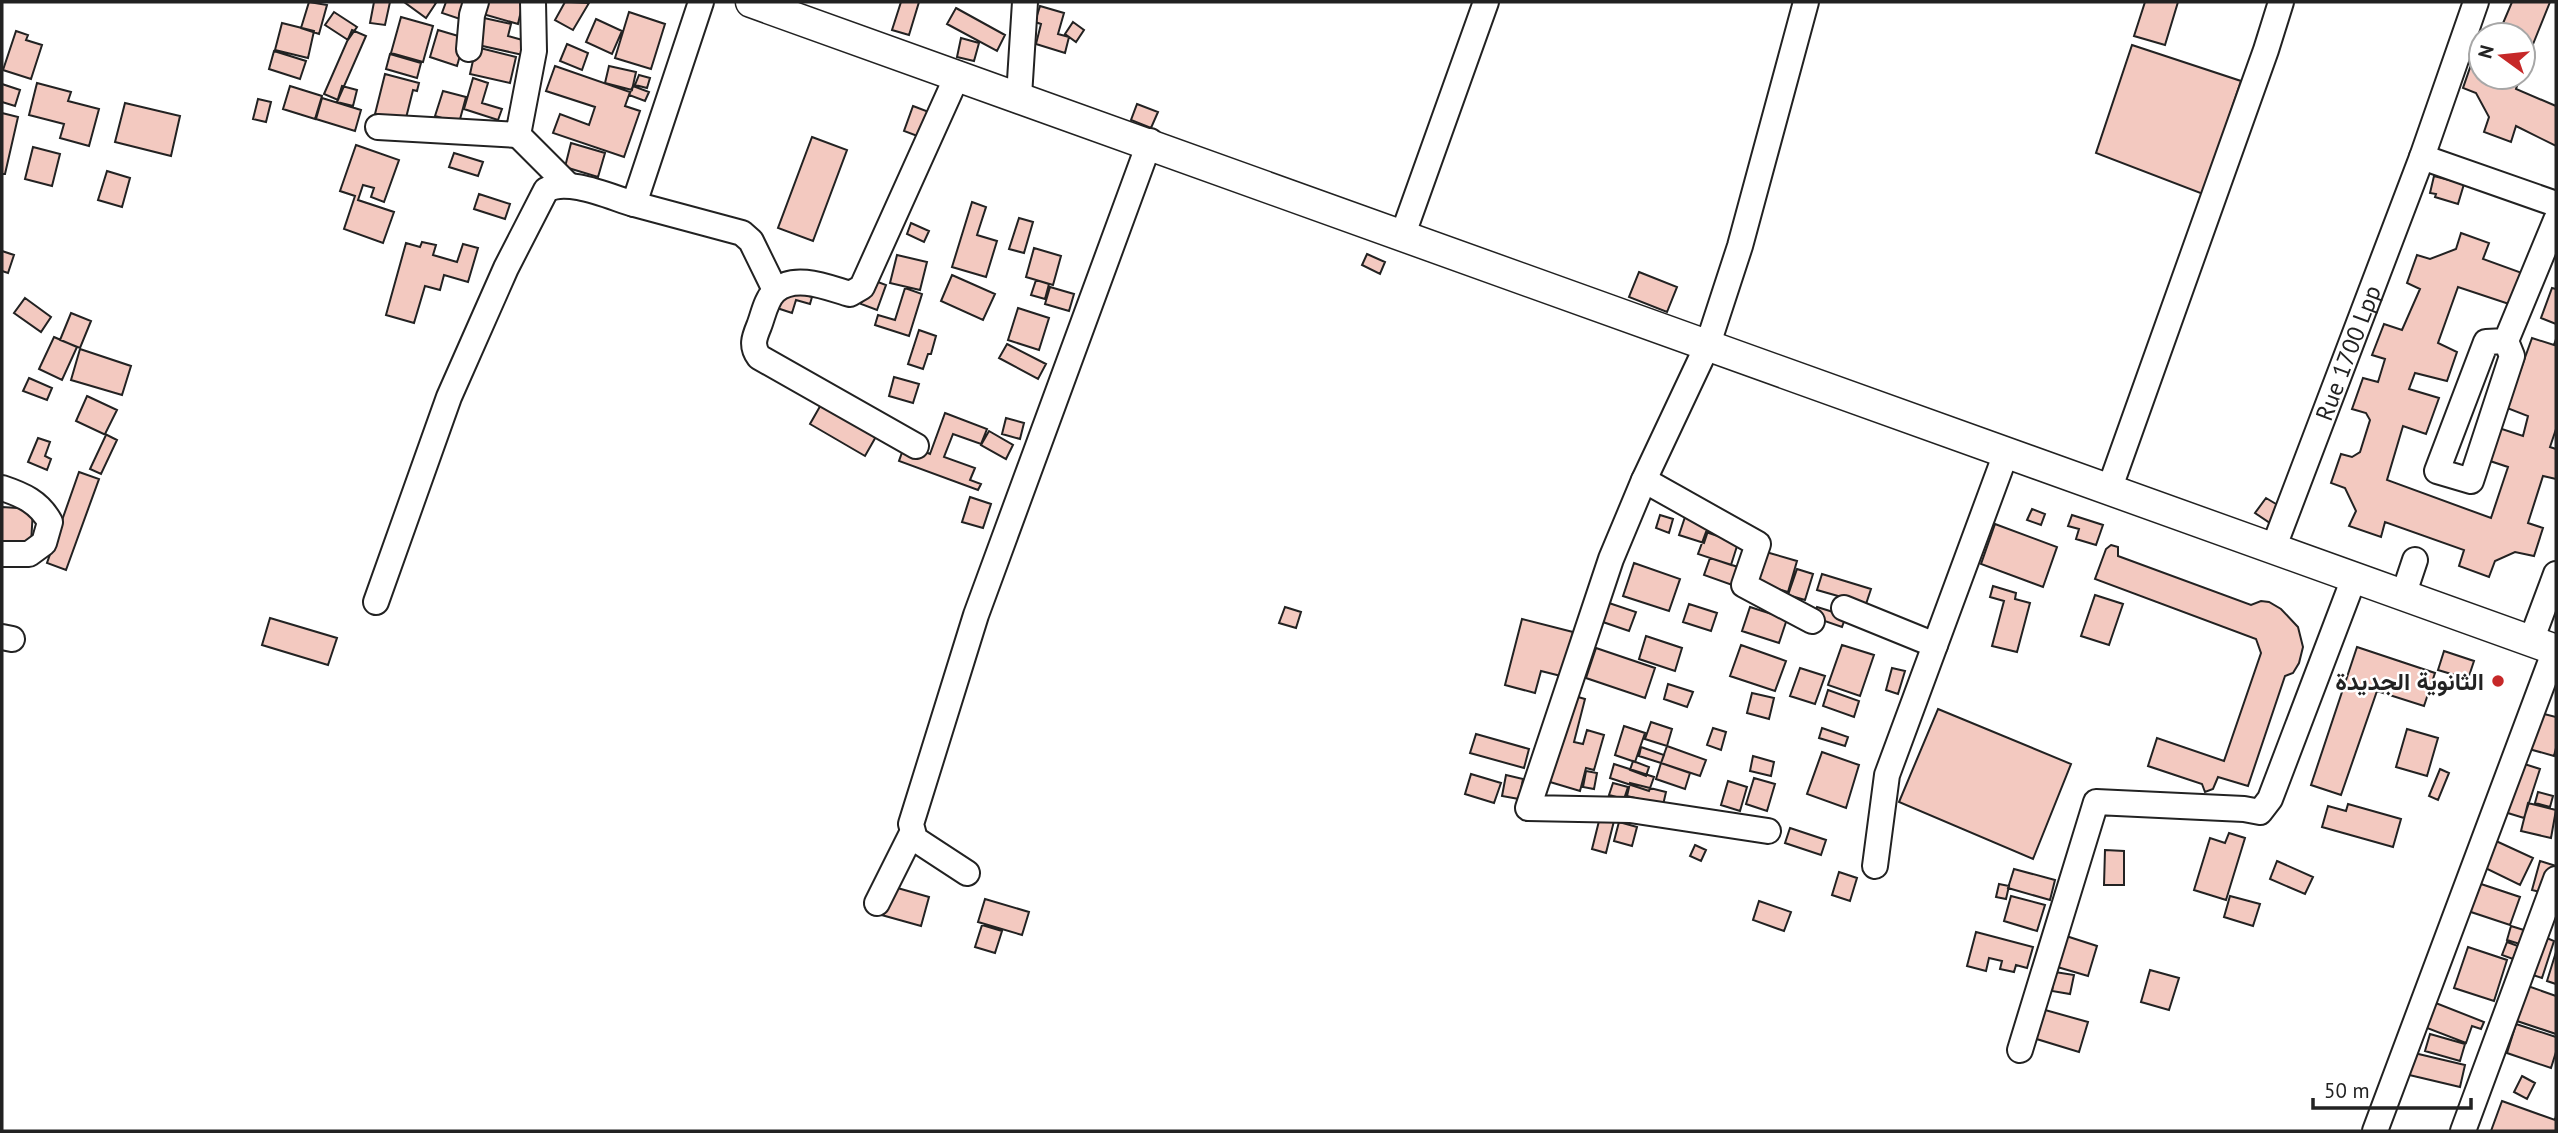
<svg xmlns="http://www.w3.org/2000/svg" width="2558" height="1133" font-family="'PT Sans',Vazirmatn,sans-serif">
<rect width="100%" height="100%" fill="#fff"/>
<!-- building -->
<path fill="#f3c9c0" stroke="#222" stroke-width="2" d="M 309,2 L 327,5 L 319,34 L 301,28 Z
M 374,2 L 390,2 L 385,25 L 370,23 Z
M 404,2 L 434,2 L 436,3 L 426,18 Z
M 446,2 L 468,2 L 463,20 L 442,13 Z
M 479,2 L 523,2 L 518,24 L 476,12 Z
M 565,2 L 589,3 L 573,30 L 555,20 Z
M 901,2 L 919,2 L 909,35 L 892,30 Z
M 2145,2 L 2178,2 L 2165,45 L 2134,36 Z
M 2512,2 L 2550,2 L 2523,69 L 2523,35 L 2498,35 Z
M 1040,6 L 1064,13 L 1058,34 L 1069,37 L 1065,53 L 1036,44 L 1041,24 L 1035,22 Z
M 956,8 L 1005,35 L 997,51 L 947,24 Z
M 334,12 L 357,27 L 348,40 L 325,25 Z
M 629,12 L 665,24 L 651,69 L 615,58 Z
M 401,17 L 433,26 L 423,62 L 391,53 Z
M 484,18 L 511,24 L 508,36 L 526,41 L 523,55 L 478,45 Z
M 596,19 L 622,31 L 612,54 L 586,42 Z
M 1073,22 L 1084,30 L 1076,42 L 1065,34 Z
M 282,23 L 314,31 L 308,58 L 275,50 Z
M 352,30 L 366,36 L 338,100 L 324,94 Z
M 438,30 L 465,38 L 457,66 L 430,57 Z
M 16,31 L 28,35 L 26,40 L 42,45 L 31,79 L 3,70 Z
M 961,38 L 979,43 L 974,61 L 957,57 Z
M 567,44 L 588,53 L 582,70 L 560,61 Z
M 2132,45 L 2241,81 L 2203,194 L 2096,153 Z
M 476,47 L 516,57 L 510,83 L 470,74 Z
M 274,51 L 306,61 L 300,79 L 269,69 Z
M 390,54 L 421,63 L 417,78 L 386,69 Z
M 2473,59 L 2481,61 L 2481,77 L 2520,77 L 2516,89 L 2556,106 L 2556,146 L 2516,126 L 2511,142 L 2484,132 L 2489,117 L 2476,93 L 2463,88 Z
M 555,66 L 630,92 L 625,106 L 640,111 L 624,157 L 553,133 L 560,114 L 589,125 L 595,107 L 546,91 Z
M 609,66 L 636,72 L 632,90 L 605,83 Z
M 385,74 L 419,83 L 417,91 L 413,90 L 405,122 L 375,114 Z
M 639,75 L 650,78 L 647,88 L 635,85 Z
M 473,78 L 488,83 L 482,103 L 502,109 L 498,120 L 464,109 Z
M 37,83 L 71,92 L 68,101 L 99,109 L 89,146 L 60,138 L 64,124 L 29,115 Z
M 2,84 L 20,90 L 15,106 L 2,102 Z
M 290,86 L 322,96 L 315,119 L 283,109 Z
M 342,86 L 357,90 L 353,106 L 337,102 Z
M 633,86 L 649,92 L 645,101 L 629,95 Z
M 443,91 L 466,97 L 459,123 L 435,116 Z
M 322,98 L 361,110 L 355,131 L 316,119 Z
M 258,99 L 271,102 L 266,122 L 253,119 Z
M 125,103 L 180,116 L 171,156 L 115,142 Z
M 1137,104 L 1158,112 L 1151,128 L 1131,120 Z
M 913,106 L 929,112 L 920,137 L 904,131 Z
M 2,113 L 18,117 L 5,174 L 2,174 Z
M 812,137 L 847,150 L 813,241 L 778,228 Z
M 571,143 L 605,153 L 598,177 L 565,167 Z
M 356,145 L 399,160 L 384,202 L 371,197 L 374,188 L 363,185 L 358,200 L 394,212 L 383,243 L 344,229 L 355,196 L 340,191 Z
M 33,147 L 60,154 L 52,186 L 25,179 Z
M 454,153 L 483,162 L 478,176 L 449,167 Z
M 107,171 L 130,178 L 122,207 L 98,200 Z
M 2434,176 L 2464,184 L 2458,204 L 2435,197 L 2436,194 L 2430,193 Z
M 479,194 L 510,204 L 505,219 L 474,209 Z
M 972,202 L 986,207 L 977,235 L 997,241 L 986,277 L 952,267 Z
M 1019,218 L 1033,222 L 1024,253 L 1009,249 Z
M 911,223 L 929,231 L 924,242 L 907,234 Z
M 2461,233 L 2489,243 L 2483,259 L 2522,273 L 2509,304 L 2458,287 L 2438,343 L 2457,352 L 2447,381 L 2415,373 L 2409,389 L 2439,398 L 2426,434 L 2403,426 L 2387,480 L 2491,518 L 2508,467 L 2490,461 L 2499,428 L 2523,436 L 2528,416 L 2507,408 L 2532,338 L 2554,345 L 2556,339 L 2556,429 L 2550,447 L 2556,449 L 2556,479 L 2543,476 L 2528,523 L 2543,528 L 2534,556 L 2515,552 L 2495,561 L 2489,577 L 2459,566 L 2464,550 L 2385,522 L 2381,537 L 2349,526 L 2356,511 L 2345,488 L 2331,483 L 2341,454 L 2352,457 L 2360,452 L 2370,420 L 2366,413 L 2352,409 L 2363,378 L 2378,382 L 2385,359 L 2372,355 L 2384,324 L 2402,330 L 2420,289 L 2407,283 L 2417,255 L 2430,259 L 2456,249 Z
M 422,242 L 436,245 L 433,255 L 457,262 L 463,244 L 478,248 L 468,282 L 444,275 L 440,290 L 425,286 L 414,323 L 386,315 L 406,243 L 420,247 Z
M 1034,248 L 1061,256 L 1053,285 L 1026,277 Z
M 2,251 L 14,255 L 8,273 L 2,271 Z
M 1367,254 L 1385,262 L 1380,274 L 1362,265 Z
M 897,255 L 927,262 L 920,290 L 890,283 Z
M 1639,272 L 1677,287 L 1667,312 L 1629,297 Z
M 952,275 L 995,294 L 983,320 L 941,301 Z
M 870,279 L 886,285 L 877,310 L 861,304 Z
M 1036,280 L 1049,284 L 1045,299 L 1031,295 Z
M 1050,287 L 1074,294 L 1069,311 L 1045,304 Z
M 783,288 L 812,297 L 810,304 L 796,300 L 792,313 L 777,308 Z
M 905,288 L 922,294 L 909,336 L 875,325 L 878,315 L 895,320 Z
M 2552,288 L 2556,289 L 2556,324 L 2541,318 Z
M 25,298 L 51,317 L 41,332 L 14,313 Z
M 1018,308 L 1049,318 L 1039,350 L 1008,340 Z
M 71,313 L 91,321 L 80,348 L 60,340 Z
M 919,330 L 936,336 L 931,354 L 928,354 L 923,369 L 908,364 Z
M 54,337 L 77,347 L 62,380 L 39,369 Z
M 1007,344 L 1046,364 L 1038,379 L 999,358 Z
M 80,349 L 131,366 L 122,395 L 71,380 Z
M 894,377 L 919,384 L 913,403 L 889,396 Z
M 29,378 L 52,388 L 47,400 L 23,391 Z
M 87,396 L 117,410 L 105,434 L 117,440 L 101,474 L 90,469 L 106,435 L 76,421 Z
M 823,401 L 878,433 L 865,456 L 810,424 Z
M 945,413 L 987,429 L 981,444 L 953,434 L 944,457 L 975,468 L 970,480 L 981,484 L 978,490 L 899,461 L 905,444 L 930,454 Z
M 1006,418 L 1024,423 L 1020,439 L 1002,434 Z
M 989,431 L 1013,445 L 1006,459 L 981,445 Z
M 38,438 L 50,442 L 45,456 L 51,459 L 47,470 L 28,462 Z
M 79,472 L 99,479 L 66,570 L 47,563 Z
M 970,497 L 991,504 L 983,528 L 962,522 Z
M 2266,498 L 2281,507 L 2270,523 L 2255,513 Z
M 2,507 L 33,509 L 31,544 L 2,542 Z
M 2032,509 L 2045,514 L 2041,525 L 2027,520 Z
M 1660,515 L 1673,519 L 1669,533 L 1656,528 Z
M 2072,515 L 2103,525 L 2096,545 L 2076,539 L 2079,529 L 2068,526 Z
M 1685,517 L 1710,525 L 1704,543 L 1679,535 Z
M 1995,524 L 2057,547 L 2043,587 L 1981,564 Z
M 1706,532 L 1738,543 L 1731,565 L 1698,554 Z
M 2111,545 L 2118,547 L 2118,556 L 2251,605 L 2261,601 L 2269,602 L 2281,609 L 2298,627 L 2303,647 L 2299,663 L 2293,673 L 2285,676 L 2248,786 L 2218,777 L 2213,789 L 2205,792 L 2202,784 L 2148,766 L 2157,738 L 2224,761 L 2261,653 L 2256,639 L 2095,579 L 2106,549 Z
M 1766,552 L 1797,561 L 1788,592 L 1757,583 Z
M 1710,558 L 1741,568 L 1735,586 L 1704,575 Z
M 1634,563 L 1680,579 L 1669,611 L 1623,596 Z
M 1797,569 L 1813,574 L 1805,600 L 1788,595 Z
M 1822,574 L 1871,589 L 1866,604 L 1817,590 Z
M 1993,586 L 2016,593 L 2015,599 L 2030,603 L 2017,652 L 1992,646 L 2004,601 L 1990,597 Z
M 2095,595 L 2123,604 L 2109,645 L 2081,636 Z
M 1606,602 L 1636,612 L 1629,631 L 1600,621 Z
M 1689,604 L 1717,613 L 1711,631 L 1683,622 Z
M 1285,607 L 1301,612 L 1296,628 L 1279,623 Z
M 1750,607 L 1787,619 L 1779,643 L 1742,631 Z
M 1817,607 L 1846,616 L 1842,627 L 1813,617 Z
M 270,618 L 337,638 L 328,665 L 262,645 Z
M 1522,619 L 1573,632 L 1561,676 L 1541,671 L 1535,693 L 1505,685 Z
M 1646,636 L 1682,648 L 1675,671 L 1639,659 Z
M 1741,645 L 1786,661 L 1775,691 L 1730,676 Z
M 1842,645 L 1874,655 L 1860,696 L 1828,685 Z
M 2357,647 L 2435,673 L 2424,706 L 2377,691 L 2341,795 L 2311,785 Z
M 1596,648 L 1655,668 L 1645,698 L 1586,678 Z
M 2444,651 L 2474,661 L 2468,679 L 2438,670 Z
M 1800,668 L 1825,676 L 1815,704 L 1790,696 Z
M 1892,668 L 1905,671 L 1898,694 L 1886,690 Z
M 1668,684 L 1693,692 L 1687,707 L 1664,699 Z
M 1828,690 L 1859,701 L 1854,717 L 1823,706 Z
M 1564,693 L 1585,699 L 1574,742 L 1583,744 L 1587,730 L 1604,735 L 1594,770 L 1586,768 L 1580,791 L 1540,779 Z
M 1752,693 L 1774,698 L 1769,719 L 1747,713 Z
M 1938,709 L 2071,764 L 2033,859 L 1899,802 Z
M 2540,713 L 2556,717 L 2556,748 L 2554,756 L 2529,749 Z
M 1651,722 L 1672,729 L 1667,746 L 1645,739 Z
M 1624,726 L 1645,733 L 1635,762 L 1615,755 Z
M 1713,728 L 1726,732 L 1721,750 L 1707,745 Z
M 1822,728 L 1848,737 L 1845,746 L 1819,738 Z
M 2407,729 L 2438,738 L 2427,776 L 2396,767 Z
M 1476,734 L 1529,749 L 1524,768 L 1470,753 Z
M 1667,746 L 1706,760 L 1700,776 L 1661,763 Z
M 1641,747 L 1664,755 L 1661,763 L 1639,756 Z
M 1822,752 L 1859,765 L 1846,808 L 1807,794 Z
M 1753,756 L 1774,762 L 1771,776 L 1750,771 Z
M 1633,761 L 1649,767 L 1646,776 L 1630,770 Z
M 2515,761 L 2540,769 L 2524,818 L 2498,810 Z
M 1661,763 L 1690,773 L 1685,789 L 1656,779 Z
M 1614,764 L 1654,777 L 1649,791 L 1610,778 Z
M 2440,769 L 2449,773 L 2438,800 L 2429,796 Z
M 1586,771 L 1597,773 L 1594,789 L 1583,787 Z
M 1471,774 L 1501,783 L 1494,803 L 1465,794 Z
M 1506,775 L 1523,779 L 1519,799 L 1502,796 Z
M 1754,778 L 1775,784 L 1767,811 L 1746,804 Z
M 1728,781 L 1747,787 L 1740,811 L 1721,805 Z
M 1613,783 L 1628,787 L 1624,799 L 1609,795 Z
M 1630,783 L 1666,792 L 1663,805 L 1627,796 Z
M 2538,792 L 2553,796 L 2550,807 L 2535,803 Z
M 2528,803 L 2556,810 L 2551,838 L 2521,831 Z
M 2348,804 L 2401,819 L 2393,847 L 2322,827 L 2328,806 L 2346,811 Z
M 1600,817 L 1614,821 L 1606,853 L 1592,849 Z
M 1619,822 L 1637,827 L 1632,846 L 1614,841 Z
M 1790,828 L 1826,840 L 1821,855 L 1785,843 Z
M 2229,833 L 2245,838 L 2226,900 L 2194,890 L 2210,838 L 2225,843 Z
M 2483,835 L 2533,858 L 2520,885 L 2471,861 Z
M 1695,845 L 1706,850 L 1701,861 L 1690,856 Z
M 2105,850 L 2124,851 L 2124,885 L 2104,885 Z
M 2277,861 L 2313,877 L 2305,894 L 2270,879 Z
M 2540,861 L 2556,866 L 2548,894 L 2532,890 Z
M 2014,869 L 2055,880 L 2050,900 L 2008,888 Z
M 1839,872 L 1857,878 L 1850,901 L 1832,895 Z
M 2475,882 L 2520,897 L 2510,925 L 2465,910 Z
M 1999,884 L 2009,886 L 2006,899 L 1996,897 Z
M 887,885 L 929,897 L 921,926 L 878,914 Z
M 2011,896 L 2045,905 L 2037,931 L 2004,921 Z
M 2230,896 L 2260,904 L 2253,926 L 2224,917 Z
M 985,899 L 1029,912 L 1022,935 L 978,922 Z
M 1759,901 L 1791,912 L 1784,931 L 1753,920 Z
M 982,925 L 1002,931 L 995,953 L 975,947 Z
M 2511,926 L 2527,931 L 2523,945 L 2507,940 Z
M 1976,932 L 2033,947 L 2027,968 L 2016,965 L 2014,972 L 2000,969 L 2002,961 L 1989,958 L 1986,971 L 1967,966 Z
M 2063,935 L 2097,946 L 2088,976 L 2054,966 Z
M 2542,936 L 2554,941 L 2542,978 L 2530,974 Z
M 2507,942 L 2518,946 L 2513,959 L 2502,955 Z
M 2468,947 L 2507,960 L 2494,1001 L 2454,988 Z
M 2556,952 L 2556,984 L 2547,981 Z
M 2150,970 L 2179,978 L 2169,1010 L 2141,1002 Z
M 2055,972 L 2074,975 L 2070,994 L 2052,991 Z
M 2525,985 L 2556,996 L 2556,1034 L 2514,1020 Z
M 2423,998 L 2484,1022 L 2481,1029 L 2472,1026 L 2466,1043 L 2414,1023 Z
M 2038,1008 L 2088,1022 L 2079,1052 L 2030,1037 Z
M 2516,1024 L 2556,1037 L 2556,1052 L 2551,1068 L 2507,1053 Z
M 2430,1034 L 2465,1044 L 2460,1061 L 2425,1051 Z
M 2410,1052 L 2465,1065 L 2460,1087 L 2405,1074 Z
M 2522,1076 L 2535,1083 L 2527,1099 L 2514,1092 Z
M 2502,1101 L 2555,1120 L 2556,1116 L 2556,1131 L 2491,1131 Z"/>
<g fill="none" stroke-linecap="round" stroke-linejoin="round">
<defs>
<g id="minor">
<path d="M 469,49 L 472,15 L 476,2"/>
<path d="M 1019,96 L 1025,2"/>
<path d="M 378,127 L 518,135 L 534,51 L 533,2"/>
<path d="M 518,135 L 568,185"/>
<path d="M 2422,157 L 2556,204"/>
<path d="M 634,204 L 742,233 L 751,241 L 775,290"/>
<path d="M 1403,234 L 1486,2"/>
<path d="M 2506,341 L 2486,342 L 2437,471 L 2471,481 L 2512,356 L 2506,341 L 2556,220"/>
<path d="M 916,446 L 759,357 C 751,346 754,338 759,326 C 763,316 766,299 775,291 C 795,273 829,288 850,294 L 862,287 L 958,74"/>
<path d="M 1644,480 L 1758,544 L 1744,585 L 1812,621"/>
<path d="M 2,488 C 23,495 39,502 50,522 L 44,543 L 29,554 L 2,554"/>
<path d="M 2109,490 L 2266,50 L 2281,2"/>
<path id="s1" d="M 2273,549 L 2422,157 L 2476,2"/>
<path d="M 2403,596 L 2415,560"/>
<path d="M 376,602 L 449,397 L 506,268 L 546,190 C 567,177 610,197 634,204 L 701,2"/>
<path d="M 1844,608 L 1935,645"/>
<path d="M 2,637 L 12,639"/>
<path d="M 2531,641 L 2556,574"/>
<path d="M 1768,831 L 1630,810 L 1528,808 L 1611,559 L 1644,480 L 1708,344 L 1740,246 L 1806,2"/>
<path d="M 1875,866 L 1887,775 L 2006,453"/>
<path d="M 967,873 L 915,839 L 911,824 L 976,615 L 1150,141"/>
<path d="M 877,903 L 912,833"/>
<path d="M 2020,1050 L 2096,802 L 2244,809 L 2260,812 L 2270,799 L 2354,578"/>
<path d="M 2375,1131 L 2555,650"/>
<path d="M 2463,1131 L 2556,879"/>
</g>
<path id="major" d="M 751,2 C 1354,213 1953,437 2556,650"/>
</defs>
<!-- minor casing -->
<use href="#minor" stroke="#222" stroke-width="28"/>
<!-- major casing -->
<use href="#major" stroke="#222" stroke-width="33"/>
<!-- minor -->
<use href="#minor" stroke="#fff" stroke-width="24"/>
<!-- major -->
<use href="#major" stroke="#fff" stroke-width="30"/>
</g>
<!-- markers -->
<circle fill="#c62828" stroke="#fff" stroke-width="2.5" cx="2498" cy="681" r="7"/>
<g text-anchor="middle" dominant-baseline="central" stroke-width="5" stroke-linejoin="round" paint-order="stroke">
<!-- street labels -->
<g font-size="24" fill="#222" stroke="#fff">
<text stroke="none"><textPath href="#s1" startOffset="210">Rue 1700 Lpp</textPath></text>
</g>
<!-- poi labels -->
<g font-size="24" font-weight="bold" fill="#222" stroke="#fff" text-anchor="end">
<text x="2484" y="681">الثانوية الجديدة</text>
</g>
</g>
<!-- border -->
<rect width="2558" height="1133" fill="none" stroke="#222222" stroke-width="7"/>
<!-- north arrow -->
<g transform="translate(2502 56) rotate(285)"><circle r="33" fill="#ffffff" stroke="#a7a7a7" stroke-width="2"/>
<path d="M0-5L12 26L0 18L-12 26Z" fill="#c62828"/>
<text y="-10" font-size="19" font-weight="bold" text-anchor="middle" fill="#222222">N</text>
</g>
<!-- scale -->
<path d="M2313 1098v10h158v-10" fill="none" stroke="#222222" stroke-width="3.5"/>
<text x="2324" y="1098" font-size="21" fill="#222222" stroke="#ffffff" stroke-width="5" paint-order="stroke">50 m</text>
</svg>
